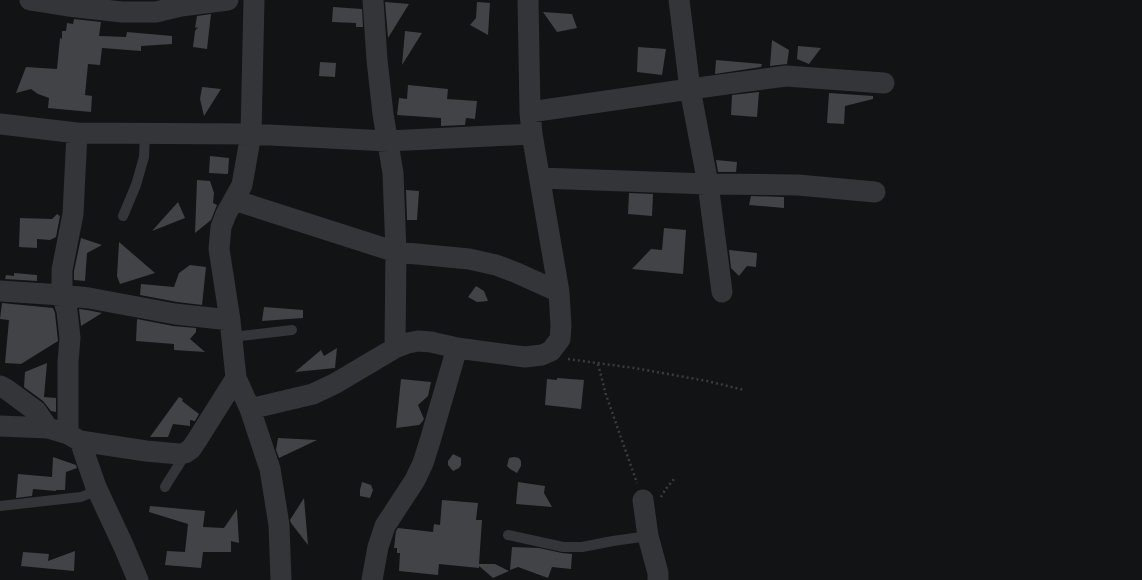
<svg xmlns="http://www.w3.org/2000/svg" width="1142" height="580" font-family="'Fira Sans Condensed',sans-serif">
<rect width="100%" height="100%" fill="#121314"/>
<!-- building -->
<path fill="#424347" d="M 385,2 L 409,4 L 388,38 Z
M 477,2 L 490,3 L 488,35 L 470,25 L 476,18 Z
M 333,7 L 362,9 L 363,27 L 356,27 L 356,23 L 332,22 Z
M 543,12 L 572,14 L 577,28 L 557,32 Z
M 211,14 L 207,49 L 193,47 L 195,31 L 198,27 L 195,28 L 197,16 Z
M 74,19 L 101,22 L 99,36 L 126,37 L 127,32 L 172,36 L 172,44 L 141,46 L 141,51 L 102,48 L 100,65 L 88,64 L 85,95 L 92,96 L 91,112 L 48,108 L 49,98 L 38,94 L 31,89 L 16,93 L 26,67 L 57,69 L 60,38 L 62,39 L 62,31 L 66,31 L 67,23 L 73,24 Z
M 405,31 L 422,33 L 402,65 Z
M 772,40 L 789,50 L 787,64 L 770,66 Z
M 798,46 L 821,48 L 809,64 L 797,59 Z
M 638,47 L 666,49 L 662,75 L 637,72 Z
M 716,60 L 762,64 L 761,67 L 715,74 Z
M 320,62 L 336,63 L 335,77 L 319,76 Z
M 408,85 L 448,89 L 447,99 L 477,101 L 475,119 L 466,118 L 465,125 L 441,126 L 441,118 L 397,115 L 399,98 L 407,99 Z
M 202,87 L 221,89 L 204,116 L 200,99 Z
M 759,92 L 757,117 L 731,115 L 732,95 Z
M 829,93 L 873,96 L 873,99 L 845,106 L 844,124 L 827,123 Z
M 210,156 L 229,158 L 228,174 L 209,173 Z
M 716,160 L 737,162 L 736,172 L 718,172 Z
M 197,180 L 210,181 L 214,193 L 213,203 L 217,205 L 211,220 L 195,233 Z
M 406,190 L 419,191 L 417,220 L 407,220 Z
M 629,193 L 653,194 L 652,216 L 628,214 Z
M 751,196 L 784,197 L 784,208 L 749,205 Z
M 178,202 L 185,218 L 152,231 Z
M 57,214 L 60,216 L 56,237 L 50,240 L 37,239 L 37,248 L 19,247 L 20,218 L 52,219 Z
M 664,228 L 686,230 L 683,274 L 632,269 L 651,249 L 662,250 Z
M 81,238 L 102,245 L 87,253 L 85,281 L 74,280 L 74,271 Z
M 119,242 L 155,273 L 120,284 L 117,276 Z
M 729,250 L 757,253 L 756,267 L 747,266 L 739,276 L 731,268 Z
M 190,265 L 206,267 L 202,305 L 177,302 L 140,295 L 141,284 L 174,287 L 179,273 Z
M 14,273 L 37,275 L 37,281 L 5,279 L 6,275 L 14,276 Z
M 476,286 L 484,291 L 488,301 L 477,302 L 468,297 Z
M 2,303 L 53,308 L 55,313 L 58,341 L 21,364 L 5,363 L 9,320 L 0,319 Z
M 264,307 L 303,310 L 303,318 L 262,321 Z
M 79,309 L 87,310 L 102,313 L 81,326 Z
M 137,319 L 173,326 L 196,328 L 196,332 L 190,339 L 205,352 L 174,350 L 174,344 L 136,341 Z
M 337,348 L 335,368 L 295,372 L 321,350 L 324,356 Z
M 47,363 L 44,397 L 56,398 L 56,412 L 51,411 L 43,401 L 24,387 L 25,372 Z
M 557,378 L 584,380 L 581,409 L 545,405 L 547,379 L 557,380 Z
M 401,379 L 431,382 L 428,396 L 418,405 L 424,419 L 422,422 L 419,425 L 396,428 Z
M 179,397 L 183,399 L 182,401 L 199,414 L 195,421 L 190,420 L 190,426 L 173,424 L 168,437 L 150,437 Z
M 278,438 L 317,440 L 279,458 L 276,450 Z
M 453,454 L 461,458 L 461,465 L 459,468 L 453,471 L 448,465 L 448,461 Z
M 53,457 L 76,465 L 77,468 L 66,472 L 65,490 L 56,490 L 56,491 L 33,489 L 32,496 L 16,498 L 18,474 L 52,477 Z
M 514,457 L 519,458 L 521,461 L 521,466 L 517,473 L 510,469 L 507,466 L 509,458 Z
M 362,482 L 371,485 L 373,490 L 370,498 L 360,496 L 360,490 Z
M 518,482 L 545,486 L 544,493 L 552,507 L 516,504 Z
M 304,498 L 308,545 L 291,523 L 290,520 Z
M 442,500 L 478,503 L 476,520 L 482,520 L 479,564 L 495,564 L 509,571 L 493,578 L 479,566 L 479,568 L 439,564 L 438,575 L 399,571 L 400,553 L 397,553 L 397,548 L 394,548 L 396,531 L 398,528 L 433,532 L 434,524 L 440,525 Z
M 150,506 L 205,511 L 203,527 L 224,528 L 237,509 L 239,543 L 231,541 L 231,552 L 203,552 L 201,568 L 165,565 L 167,551 L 185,552 L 188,524 L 149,512 Z
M 512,547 L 539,548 L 562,553 L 572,554 L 571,569 L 552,567 L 548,578 L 518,567 L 510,570 Z
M 75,551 L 74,571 L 21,566 L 23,552 L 49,554 L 48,561 Z"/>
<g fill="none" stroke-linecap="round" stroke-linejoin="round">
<!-- path -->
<path stroke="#3a3c40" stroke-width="2.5" stroke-dasharray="2 3" stroke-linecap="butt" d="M 568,359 L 634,368 L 707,381 L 744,390
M 598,364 L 606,395 L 637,483
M 661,497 L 665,490 L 674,479"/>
<!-- service -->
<path stroke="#343539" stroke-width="10" d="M 123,216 L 136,185 L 144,157 L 145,134
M 232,337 L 292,330
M 165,487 C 171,476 180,465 185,453
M 0,506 L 81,497 L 98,490
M 508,535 L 563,547 L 582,547 L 613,541 L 648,536"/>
<!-- minor -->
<path stroke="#343539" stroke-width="21" d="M 30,0 L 68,6 L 122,12 L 156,12 L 181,6 L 228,0
M 254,0 L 251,134 L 242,185 L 226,214 L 221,227 L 219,249 L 230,320 L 236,378 L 250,409 L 270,469 L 279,525 L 281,580
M 373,0 L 377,60 L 383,114 L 393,173 L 396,252 L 395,348
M 679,0 L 690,89 L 708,184 L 722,292
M 530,112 L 690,89 L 786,76 L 884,83
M 0,124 L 77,133 L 251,134 L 388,141 L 532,134
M 540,178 L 708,184 L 798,185 L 875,192
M 234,200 L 396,252 L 469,259 L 496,265 L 517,273 L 559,292
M 0,291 L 62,295 L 89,298 L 175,314 L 230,320
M 0,386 L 6,389 L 36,411 L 48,428
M 250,409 L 313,394 L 336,383 L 395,348 L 408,343 L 418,341 L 431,342 L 457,348 L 525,357 L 542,355 L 551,351 L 560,339 L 561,326 L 559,292 L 532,134 L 530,112 L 528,0
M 0,426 L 48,428 L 68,434 L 80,441 L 146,451 L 179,454 L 185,453 L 191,449 L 197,440 L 236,378
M 68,434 L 68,362 L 70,338 L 67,311 L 62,295 L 62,270 L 73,214 L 77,133
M 80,441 L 96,487 L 124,547 L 138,580
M 643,500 L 648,536 L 658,573 L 658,580
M 372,580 L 378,547 L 385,526 L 415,480 L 423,463 L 430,441 L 457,348"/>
</g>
</svg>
